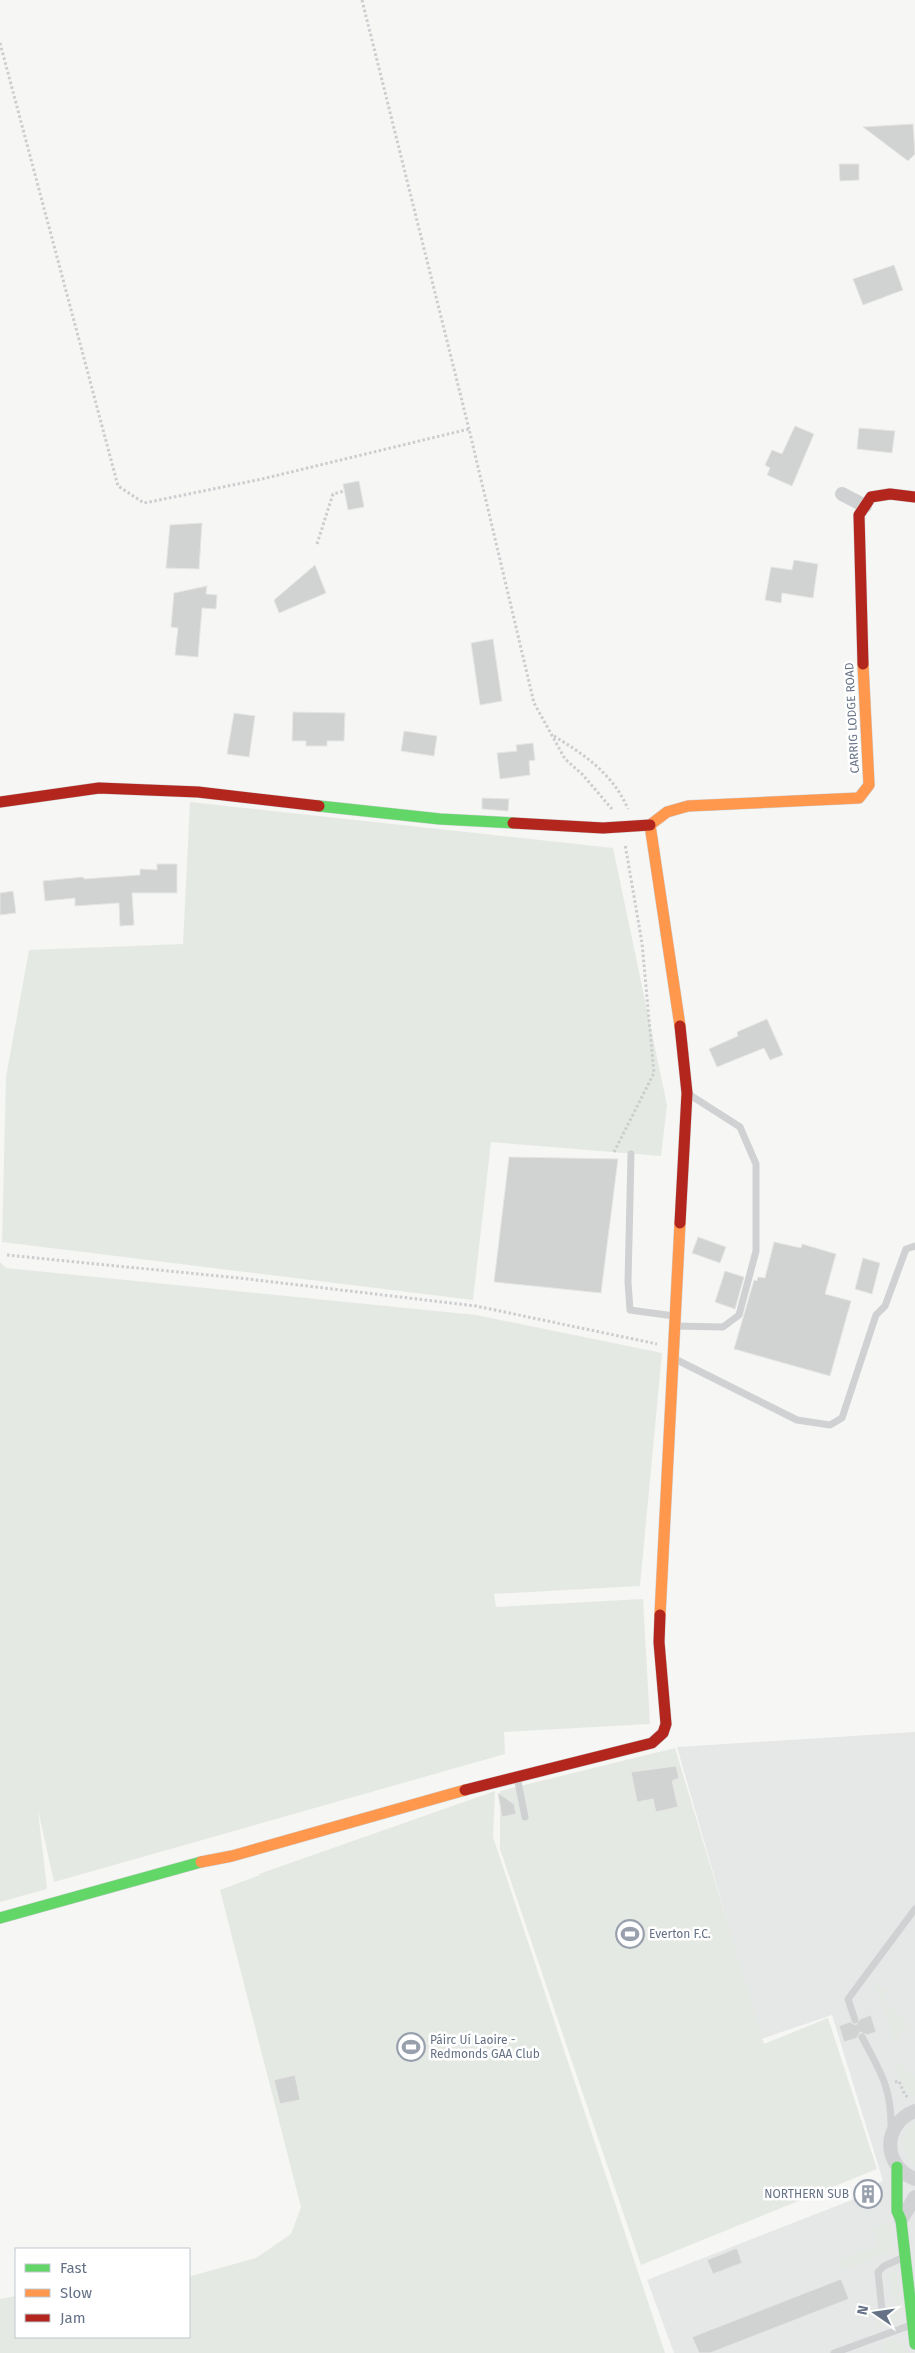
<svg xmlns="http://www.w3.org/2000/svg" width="915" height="2353" font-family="'Fira Sans',sans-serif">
<rect width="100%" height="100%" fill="#f6f6f5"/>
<!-- built -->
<path fill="#e6e7e7" d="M 915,1732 L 915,2353 L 674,2353 L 647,2280 L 857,2198 L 857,2191 L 883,2181 L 832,2015 L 761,2039 L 677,1747 Z"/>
<!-- green -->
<path fill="#e5e9e3" d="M 190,802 L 613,848 L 667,1105 L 661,1156 L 491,1142 L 473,1300 L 2,1242 L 6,1077 L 29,950 L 183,944 Z
M 0,1262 L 6,1268 L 476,1315 L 662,1353 L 640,1586 L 494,1594 L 496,1607 L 643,1599 L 650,1724 L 504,1732 L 505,1754 L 54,1882 L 38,1810 L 47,1889 L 0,1902 Z
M 675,1748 L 764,2044 L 828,2018 L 877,2169 L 641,2265 L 500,1849 L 500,1791 Z
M 495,1791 L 493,1837 L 665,2353 L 0,2353 L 0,2299 L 16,2296 L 16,2337 L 189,2337 L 189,2280 L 191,2276 L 256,2258 L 291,2234 L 301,2207 L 220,1890 L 260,1875 L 259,1874 Z
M 871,1980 L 887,1991 L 881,2001 L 909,2024 L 892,2043 C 890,2024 884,1996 870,1982 Z
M 894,2061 L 915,2076 L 915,2095 C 901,2092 896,2073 894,2061 Z
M 915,2123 L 915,2163 C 898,2153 899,2134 915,2123 Z
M 888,2223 L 893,2233 L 892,2251 L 842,2270 L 839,2260 L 879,2246 L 873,2229 Z
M 894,2272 L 897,2275 L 901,2313 L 893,2323 L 879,2328 L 877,2321 L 897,2312 L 889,2273 Z
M 887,2339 C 898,2339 903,2342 906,2353 L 887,2353 L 883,2341 Z"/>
<!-- building -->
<path fill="#d1d3d3" stroke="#e6e6e4" d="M 913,124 L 915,154 L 908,161 L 863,127 Z
M 839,164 L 859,164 L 859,180 L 840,181 Z
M 894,265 L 903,290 L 863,305 L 853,279 Z
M 795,426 L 814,434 L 792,486 L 767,475 L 770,468 L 765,465 L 772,450 L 782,454 Z
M 859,428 L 895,431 L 892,453 L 857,449 Z
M 359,481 L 364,507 L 348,510 L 343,484 Z
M 202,523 L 199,569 L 166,568 L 170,525 Z
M 794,560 L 818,564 L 813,598 L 782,593 L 781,603 L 765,600 L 771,567 L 792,570 Z
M 315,565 L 326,593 L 279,613 L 274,600 Z
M 207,586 L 206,594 L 217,595 L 216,609 L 202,608 L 198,657 L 175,655 L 178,628 L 171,627 L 174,593 Z
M 493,639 L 502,701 L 480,705 L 471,643 Z
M 293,712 L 345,713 L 344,741 L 327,741 L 327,746 L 306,746 L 306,741 L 292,741 Z
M 234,713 L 255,716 L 249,757 L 227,754 Z
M 404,731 L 437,736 L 434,756 L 401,751 Z
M 533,743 L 535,760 L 529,761 L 530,775 L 500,779 L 497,753 L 517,751 L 516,745 Z
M 482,798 L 509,799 L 508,811 L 482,809 Z
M 157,864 L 177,864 L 177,893 L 132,893 L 134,925 L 120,926 L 119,903 L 75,906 L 75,898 L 45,901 L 43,881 L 83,877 L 84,879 L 140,875 L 140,869 L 157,870 Z
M 13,891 L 16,913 L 0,915 L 0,893 Z
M 767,1019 L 783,1055 L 770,1060 L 764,1048 L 717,1067 L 709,1049 L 738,1036 L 737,1032 Z
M 509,1157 L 618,1159 L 601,1293 L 494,1282 Z
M 698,1237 L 726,1247 L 720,1263 L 692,1253 Z
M 774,1242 L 801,1248 L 802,1244 L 836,1254 L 825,1294 L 851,1301 L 830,1376 L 734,1349 L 754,1280 L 757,1281 L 758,1277 L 765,1278 Z
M 863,1258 L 880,1263 L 872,1294 L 855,1289 Z
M 725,1271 L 744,1277 L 735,1309 L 715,1302 Z
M 676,1766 L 679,1778 L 672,1781 L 678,1807 L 656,1812 L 653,1799 L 637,1802 L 631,1772 Z
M 498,1793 L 514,1804 L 516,1814 L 502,1817 Z
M 871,2015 L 876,2032 L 867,2035 L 860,2032 L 857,2038 L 844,2042 L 839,2026 L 850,2022 L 856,2025 L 860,2019 Z
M 295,2075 L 300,2100 L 280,2104 L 274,2080 Z
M 737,2248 L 742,2263 L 713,2274 L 707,2260 Z
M 841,2279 L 849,2299 L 710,2353 L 699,2353 L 692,2337 Z"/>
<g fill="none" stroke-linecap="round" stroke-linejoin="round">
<defs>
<path id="fast" d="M 319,806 L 440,819 L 513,823
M 0,1918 L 201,1862
M 897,2167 L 897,2211 L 901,2220 L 915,2344"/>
<path id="slow" d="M 650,825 L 667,812 L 688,806 L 859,798 L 869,785 L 863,664
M 650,825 L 680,1026
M 660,1615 L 680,1223
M 201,1862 L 232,1856 L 465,1790"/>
<path id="jam" d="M 863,664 L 859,515 L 871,497 L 890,494 L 915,497
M 0,802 L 99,788 L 198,792 L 319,806
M 513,823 L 603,828 L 650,825
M 680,1223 L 687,1093 L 680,1026
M 465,1790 L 652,1743 L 663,1733 L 666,1724 L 659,1642 L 660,1615"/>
</defs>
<!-- fast casing -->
<use href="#fast" stroke="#d1d3d4" stroke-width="12"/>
<!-- slow casing -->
<use href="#slow" stroke="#d1d3d4" stroke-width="12"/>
<!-- jam casing -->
<use href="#jam" stroke="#d1d3d4" stroke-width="12"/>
<!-- path -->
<path stroke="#cccdcf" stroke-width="3" stroke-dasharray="2.5 2.5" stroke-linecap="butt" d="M 362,0 L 469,429
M 0,43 L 118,486 L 144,503 L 262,479 L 469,429 L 534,703 L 565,759 L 582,774 L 612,809
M 317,544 L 333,494 L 344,491
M 554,736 C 585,755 613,774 628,809
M 614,1152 L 654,1073 L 642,943 L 625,844
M 7,1255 L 248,1279 L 476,1306 L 657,1344
M 895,2082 L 899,2081 L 905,2095 L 909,2098"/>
<!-- lane -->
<path stroke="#d0d1d2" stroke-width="7" d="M 631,1154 L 628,1282 L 630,1310 L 674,1316
M 676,1326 L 723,1327 L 739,1315 L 756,1251 L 756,1164 L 740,1127 L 690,1095
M 675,1359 L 797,1420 L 830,1425 L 842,1418 L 876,1315 L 885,1306 L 906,1249 L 915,1246
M 517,1777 L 525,1817
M 855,2020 L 848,1999 L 915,1909
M 862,2037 C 880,2071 892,2088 891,2129
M 882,2310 L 878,2272 L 884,2266 L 902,2258
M 834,2353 L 911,2325"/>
<!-- street -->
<path stroke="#d0d1d2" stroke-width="14" d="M 842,494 L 865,506
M 915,2111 C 882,2124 882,2166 915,2179
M 901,2220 L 915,2197"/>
<!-- fast -->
<use href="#fast" stroke="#63d668" stroke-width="11"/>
<!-- slow -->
<use href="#slow" stroke="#ff974d" stroke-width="11"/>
<!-- jam -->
<use href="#jam" stroke="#b3261e" stroke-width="11"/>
</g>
<!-- icons -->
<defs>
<symbol id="stadium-ring" viewBox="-11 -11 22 22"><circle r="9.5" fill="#fff" stroke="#98a0ad" stroke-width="1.5"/><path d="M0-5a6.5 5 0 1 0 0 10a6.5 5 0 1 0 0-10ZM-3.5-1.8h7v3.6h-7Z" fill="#98a0ad"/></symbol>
<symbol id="building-ring" viewBox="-11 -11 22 22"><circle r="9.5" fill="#fff" stroke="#98a0ad" stroke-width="1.5"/><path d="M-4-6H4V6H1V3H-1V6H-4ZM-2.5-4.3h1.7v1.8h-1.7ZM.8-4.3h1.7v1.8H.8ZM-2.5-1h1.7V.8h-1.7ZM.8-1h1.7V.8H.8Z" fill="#98a0ad"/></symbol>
</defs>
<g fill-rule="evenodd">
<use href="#stadium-ring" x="614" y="1918" width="32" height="32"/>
<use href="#stadium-ring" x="395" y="2031" width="32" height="32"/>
<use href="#building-ring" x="852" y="2178" width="32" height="32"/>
</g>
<g text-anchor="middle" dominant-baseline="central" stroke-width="5" stroke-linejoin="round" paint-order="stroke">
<!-- street labels -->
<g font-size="12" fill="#657286" stroke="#fff">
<text transform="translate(852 718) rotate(-93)">CARRIG LODGE ROAD</text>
</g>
<!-- poi labels -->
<g font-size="12" fill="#657286" stroke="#fff" text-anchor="start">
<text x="649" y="1934">Everton F.C.</text>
<text x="430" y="2040">Páirc Uí Laoire -<tspan x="430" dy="14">Redmonds GAA Club</tspan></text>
<text x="849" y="2194" text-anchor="end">NORTHERN SUB</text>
</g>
</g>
<!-- legend -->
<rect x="15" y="2248" width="175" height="90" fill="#ffffff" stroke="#c1c7cf"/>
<rect x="25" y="2264" width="25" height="8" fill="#63d668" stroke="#c1c7cf"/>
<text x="60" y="2273" font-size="15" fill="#657286">Fast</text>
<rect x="25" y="2289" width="25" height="8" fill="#ff974d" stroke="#c1c7cf"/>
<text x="60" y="2298" font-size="15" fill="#657286">Slow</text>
<rect x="25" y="2314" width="25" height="8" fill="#b3261e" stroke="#c1c7cf"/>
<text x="60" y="2323" font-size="15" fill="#657286">Jam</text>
<!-- north arrow -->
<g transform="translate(875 2313) rotate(283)" stroke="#ffffff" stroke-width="4" paint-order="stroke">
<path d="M0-4L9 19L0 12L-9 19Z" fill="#657286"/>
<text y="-8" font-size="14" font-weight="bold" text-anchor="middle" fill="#657286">N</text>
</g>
</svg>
